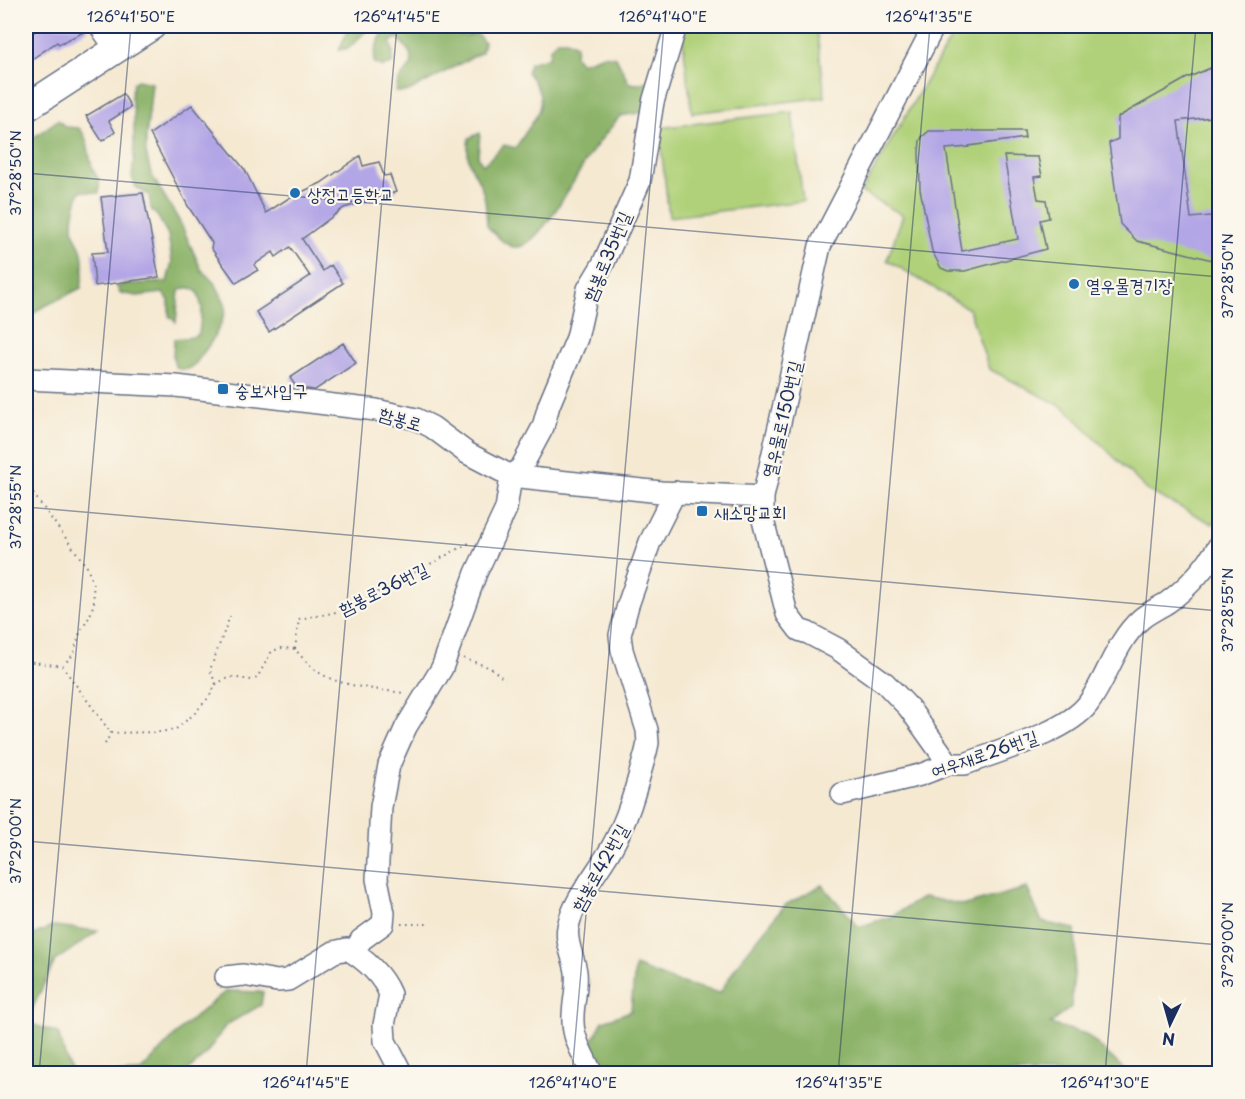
<svg xmlns="http://www.w3.org/2000/svg" width="1245" height="1099" font-family="'Playpen Sans','Poor Story',sans-serif">
<rect width="100%" height="100%" fill="#fbf7ec"/>
<filter id="ink" filterUnits="userSpaceOnUse"><feTurbulence type="fractalNoise" baseFrequency=".0167" numOctaves="2"/><feDisplacementMap in="SourceGraphic" scale="12" xChannelSelector="R" yChannelSelector="G"/><feConvolveMatrix kernelMatrix="1 2 1 2 8 2 1 2 1" color-interpolation-filters="sRGB"/></filter>
<filter id="wash" filterUnits="userSpaceOnUse"><feTurbulence type="fractalNoise" baseFrequency=".008" numOctaves="4" result="noise"/><feDisplacementMap in="SourceGraphic" scale="24" xChannelSelector="R" yChannelSelector="G"/><feGaussianBlur stdDeviation="1.35" result="paint"/><feColorMatrix in="noise" values="0 0 0 0 0 0 0 0 0 0 0 0 0 0 0 0 0 1.4 0 .05"/><feComposite in="paint" operator="in"/></filter>
<g filter="url(#wash)">
<rect width="100%" height="100%" fill="#f5e9d2"/>
<!-- green -->
<path fill="#b0d179" stroke="#66806c" stroke-width="1.5" d="M 681,26 L 816,26 L 825,97 L 692,113 Z
M 958,26 L 1219,26 L 1220,513 L 1213,524 L 1148,491 L 1065,408 L 989,369 L 969,309 L 887,260 L 903,215 L 861,192 Z
M 792,112 L 803,201 L 669,217 L 659,128 Z"/>
<!-- forest -->
<path fill="#8cb369" stroke="#547164" stroke-width="1.5" d="M 336,26 L 371,26 L 349,48 L 339,50 L 347,32 Z
M 388,26 L 456,26 L 455,32 L 464,36 L 477,34 L 484,42 L 482,52 L 415,88 L 406,92 L 396,92 L 398,81 L 412,64 L 410,53 L 398,37 L 390,42 L 393,51 L 392,64 L 383,67 L 374,63 C 374,47 379,38 388,26 Z
M 558,40 L 567,40 L 576,45 L 575,56 L 581,63 L 604,55 L 616,57 L 629,83 L 638,84 L 647,81 L 657,89 L 651,111 L 620,116 C 610,129 598,142 589,156 C 576,175 540,248 516,247 C 506,247 494,233 487,226 C 486,215 487,203 483,192 C 476,169 464,167 469,138 L 480,133 L 478,156 L 483,165 L 504,145 L 516,148 C 533,117 555,106 527,72 L 530,63 L 549,57 L 550,48 Z
M 137,80 L 152,83 L 146,139 L 146,153 L 151,174 L 180,222 L 201,269 L 216,285 L 225,303 L 225,312 L 220,326 L 211,342 L 196,363 L 188,369 L 179,369 L 175,366 L 173,357 L 174,339 L 193,337 L 199,334 L 202,308 L 198,293 C 192,286 186,286 179,291 L 176,322 L 169,316 L 169,300 L 163,293 L 137,296 L 120,293 L 117,287 L 126,284 L 167,282 L 172,262 L 168,235 L 158,217 L 151,209 L 149,195 L 136,187 L 132,177 L 134,160 L 134,113 L 131,98 L 133,83 Z
M 58,120 L 66,127 L 79,128 C 93,143 85,162 99,180 L 99,193 L 80,191 C 76,204 71,220 74,233 C 75,238 78,242 80,246 C 85,260 84,274 81,288 L 39,309 L 26,320 L 26,143 Z
M 822,885 L 859,927 L 892,916 L 924,897 L 965,905 L 1027,888 L 1042,922 L 1075,929 L 1076,952 L 1071,1007 L 1050,1024 L 1086,1034 L 1128,1073 L 604,1073 L 590,1045 L 603,1021 L 631,1011 L 635,966 L 674,981 L 720,993 L 739,962 L 785,905 Z
M 54,926 L 98,931 L 55,961 L 26,1022 L 58,1033 L 68,1065 L 74,1073 L 26,1073 L 26,938 Z
M 226,991 L 263,992 L 261,1005 L 226,1025 L 206,1054 L 186,1073 L 114,1073 L 140,1072 L 184,1026 Z"/>
<g id="blocks">
<!-- building -->
<path fill="#b3a6e6" d="M 43,26 L 87,26 L 88,30 L 59,44 L 57,42 L 26,63 L 26,37 Z
M 1220,64 L 1220,116 L 1178,121 L 1191,218 L 1220,215 L 1220,262 L 1137,241 L 1120,224 L 1109,143 L 1118,139 L 1118,117 L 1187,78 Z
M 123,94 L 131,107 L 109,121 L 115,132 L 102,141 L 86,116 Z
M 192,105 L 245,170 L 266,213 L 289,198 L 321,183 L 360,156 L 363,166 L 379,162 L 384,176 L 390,175 L 396,192 L 344,208 L 302,239 L 323,271 L 331,265 L 343,283 L 269,332 L 256,312 L 310,276 L 290,247 L 276,257 L 273,252 L 254,265 L 258,270 L 236,283 L 211,248 L 212,243 L 188,206 L 150,134 Z
M 929,131 L 1024,131 L 1025,138 L 969,146 L 969,147 L 946,149 L 962,251 L 1018,239 L 1004,156 L 1038,157 L 1042,176 L 1034,177 L 1038,199 L 1046,200 L 1049,218 L 1040,220 L 1046,249 L 965,271 L 948,271 L 941,268 L 932,251 L 920,189 L 919,152 L 920,141 L 922,137 Z
M 143,193 L 159,277 L 95,286 L 92,253 L 108,252 L 101,197 Z
M 343,343 L 356,363 L 315,390 L 297,388 L 290,378 Z"/>
</g>
</g>
<g filter="url(#ink)">
<use href="#blocks" fill-opacity="0" stroke="#677087" stroke-width="1.5"/>
<g fill="none" stroke-linecap="round" stroke-linejoin="round">
<defs>
<path id="minor" d="M 100,26 L 116,49
M 934,26 L 820,246 L 763,497 L 763,520 L 787,614 L 799,630 L 808,633 L 838,649 L 885,683 L 909,708 L 949,764
M 26,379 L 176,386 L 376,410 L 416,419 L 432,427 L 467,453 L 511,476 L 661,492 L 763,497
M 842,794 L 920,775 L 949,764 L 965,764 C 999,751 1067,732 1088,704 C 1108,677 1115,642 1141,619 C 1149,612 1159,608 1168,602 C 1190,586 1206,567 1220,544
M 354,953 L 361,940 L 383,924 L 384,913 L 377,879 L 381,807 L 389,765 L 406,727 L 442,668 L 476,573 L 506,509 L 511,476 L 521,468 L 543,427 L 549,405 L 577,338 L 588,289 L 603,264 L 640,181 L 653,102 L 676,26
M 226,977 L 243,975 L 277,981 L 288,980 L 334,952 L 347,949 C 365,959 382,975 390,994 L 384,1025 L 385,1041 L 402,1074
M 592,1074 C 585,1058 573,1039 573,1022 C 572,1005 578,989 576,972 C 574,957 565,942 568,927 C 573,900 599,871 612,847 C 629,817 637,784 646,752 L 648,743 L 647,730 L 622,650 L 620,635 L 628,605 L 650,542 L 675,492"/>
<path id="major" d="M 26,108 L 152,26"/>
</defs>
<!-- minor casing -->
<use href="#minor" stroke="#677087" stroke-width="24"/>
<!-- major casing -->
<use href="#major" stroke="#677087" stroke-width="30"/>
<!-- path -->
<path stroke="#677087" stroke-width="2" stroke-dasharray="1.5 4.5" stroke-linecap="butt" d="M 26,484 L 87,567 L 93,584 L 94,602 L 90,616 L 80,632 L 73,655 L 62,666
M 295,649 L 299,619 L 333,613 L 358,603 L 469,543
M 463,658 L 491,668 L 505,680
M 26,661 L 62,666 L 111,733
M 216,684 L 210,670 L 230,616
M 105,744 L 111,733 L 160,732 L 176,729 L 194,714 L 209,697 L 217,683 L 231,677 L 251,680 L 257,678 L 272,651 L 282,648 L 295,649 C 304,660 314,671 327,677 C 344,686 385,691 405,693
M 401,924 L 431,924"/>
<!-- minor -->
<use href="#minor" stroke="#fff" stroke-width="21"/>
<!-- major -->
<use href="#major" stroke="#fff" stroke-width="27"/>
</g>
</g>
<!-- ticks -->
<path fill="none" stroke="#1b2f5e" stroke-width="1.5" stroke-opacity="0.45" d="M 26,173 L 1220,277M 26,507 L 1220,611M 26,841 L 1220,945M 39,1074 L 131,26M 306,1074 L 397,26M 572,1074 L 664,26M 838,1074 L 930,26M 1105,1074 L 1196,26"/>
<!-- markers -->
<g fill="#1f6fb2" stroke="#fbf7ec" stroke-width="2">
<circle cx="295" cy="193" r="6"/>
<circle cx="1074" cy="284" r="6"/>
<rect x="217" y="383" width="12" height="12" rx="3"/>
<rect x="696" y="505" width="12" height="12" rx="3"/>
</g>
<g text-anchor="middle" dominant-baseline="central" stroke-width="4.5" stroke-linejoin="round" paint-order="stroke">
<!-- poi labels -->
<g font-size="18" fill="#1b2f5e" stroke="#fbf7ec" text-anchor="start">
<text x="307" y="193">상정고등학교</text>
<text x="1086" y="284">열우물경기장</text>
<text x="235" y="389">숭보사입구</text>
<text x="714" y="511">새소망교회</text>
</g>
<!-- street labels -->
<g font-size="18" fill="#1b2f5e" stroke="#fbf7ec">
<text transform="translate(606 256) rotate(-67)">함봉로35번길</text>
<text transform="translate(401 418) rotate(17)">함봉로</text>
<text transform="translate(781 419) rotate(-77)">열우물로150번길</text>
<text transform="translate(383 588) rotate(-26)">함봉로36번길</text>
<text transform="translate(984 753) rotate(-19)">여우재로26번길</text>
<text transform="translate(599 867) rotate(-61)">함봉로42번길</text>
</g>
</g>
<!-- margin -->
<rect width="1245" height="1099" fill="none" stroke="#fbf7ec" stroke-width="66"/>
<!-- north arrow -->
<g transform="translate(1170 1024) rotate(185)" stroke="#fbf7ec" stroke-width="4.5" paint-order="stroke">
<path d="M0-4.5L10 22L0 15L-10 22Z" fill="#1b2f5e"/>
<text y="-9" font-size="16" font-weight="bold" text-anchor="middle" fill="#1b2f5e">N</text>
</g>
<rect x="33" y="33" width="1179" height="1033" fill="none" stroke="#1b2f5e" stroke-width="2"/>
<g font-size="15" text-anchor="middle" fill="#1b2f5e">
<text x="131" y="22">126°41'50"E</text>
<text x="397" y="22">126°41'45"E</text>
<text x="663" y="22">126°41'40"E</text>
<text x="929" y="22">126°41'35"E</text>
<text transform="translate(16 173) rotate(-90)" y="5">37°28'50"N</text>
<text transform="translate(1228 276) rotate(-90)" y="5">37°28'50"N</text>
<text transform="translate(16 507) rotate(-90)" y="5">37°28'55"N</text>
<text transform="translate(1228 610) rotate(-90)" y="5">37°28'55"N</text>
<text transform="translate(16 841) rotate(-90)" y="5">37°29'00"N</text>
<text transform="translate(1228 945) rotate(-90)" y="5">37°29'00"N</text>
<text x="306" y="1088">126°41'45"E</text>
<text x="573" y="1088">126°41'40"E</text>
<text x="839" y="1088">126°41'35"E</text>
<text x="1105" y="1088">126°41'30"E</text>
</g>
</svg>
